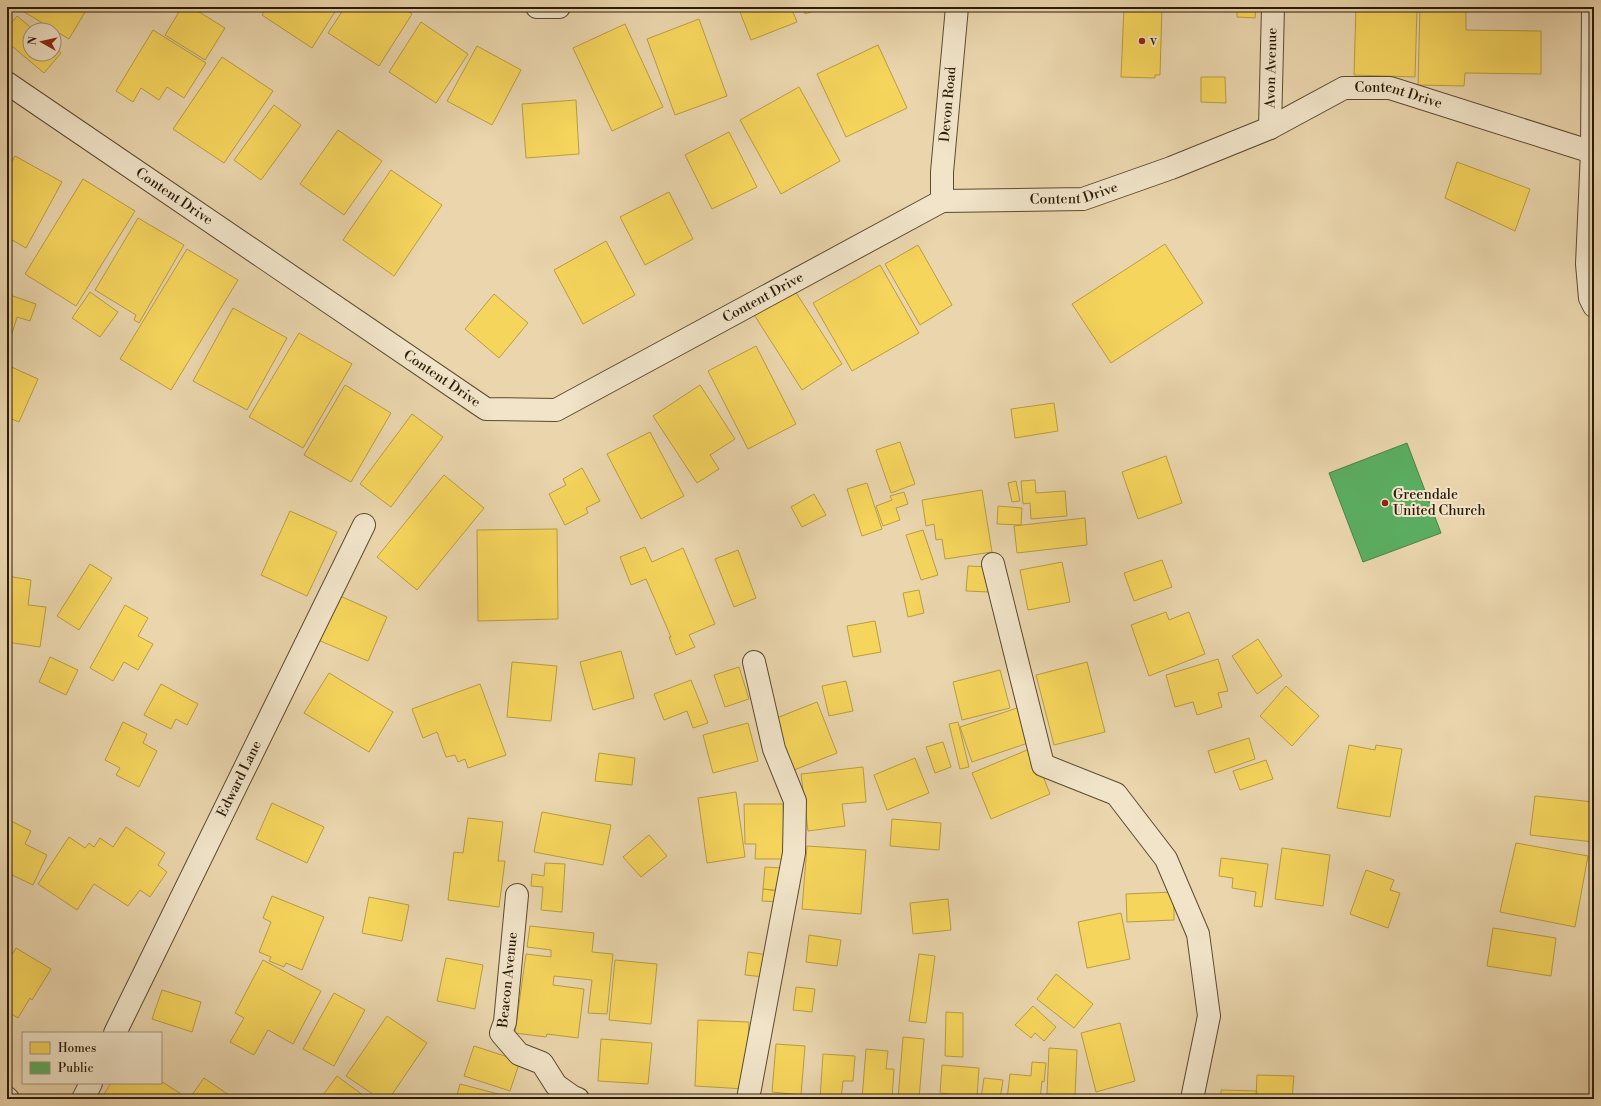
<svg xmlns="http://www.w3.org/2000/svg" width="1601" height="1106" font-family="'Libre Bodoni',serif">
<rect width="100%" height="100%" fill="#ead5ac"/>
<filter id="stains"><feTurbulence type="fractalNoise" baseFrequency=".005" numOctaves="4"/><feColorMatrix values="0 0 0 0 .2 0 0 0 0 .09 0 0 0 0 .02 0 0 0 .5 -.17"/></filter>
<radialGradient id="worn" r=".72"><stop offset=".6" stop-color="#630" stop-opacity="0"/><stop offset="1" stop-color="#630" stop-opacity=".3"/></radialGradient>
<!-- homes -->
<path fill="#f6d55c" stroke="#b99d42" d="M 16,7 L 88,7 L 69,39 Z
M 182,7 L 191,7 L 225,28 L 205,60 L 165,35 Z
M 267,7 L 338,7 L 312,48 L 262,15 Z
M 345,7 L 402,7 L 412,14 L 379,66 L 328,33 Z
M 738,7 L 791,7 L 797,22 L 751,40 Z
M 803,7 L 827,7 L 805,14 Z
M 1124,7 L 1162,7 L 1160,75 L 1155,75 L 1155,78 L 1121,77 Z
M 1237,7 L 1256,7 L 1255,18 L 1237,17 Z
M 1356,7 L 1417,7 L 1415,77 L 1354,75 Z
M 1420,7 L 1466,7 L 1466,30 L 1541,31 L 1541,74 L 1465,73 L 1464,86 L 1418,85 Z
M 17,16 L 34,30 L 30,30 L 30,54 L 54,54 L 54,47 L 61,53 L 44,73 L 7,42 L 7,29 Z
M 699,19 L 727,96 L 675,115 L 647,39 Z
M 421,22 L 468,54 L 436,103 L 389,72 Z
M 625,24 L 663,107 L 612,131 L 573,48 Z
M 153,30 L 206,63 L 184,98 L 167,87 L 159,100 L 141,88 L 133,102 L 116,91 Z
M 878,45 L 907,108 L 846,137 L 817,74 Z
M 477,46 L 521,70 L 492,125 L 447,101 Z
M 222,57 L 273,91 L 224,163 L 173,129 Z
M 1201,77 L 1225,77 L 1226,103 L 1201,102 Z
M 799,87 L 840,161 L 781,194 L 740,120 Z
M 576,100 L 579,154 L 526,158 L 522,104 Z
M 274,105 L 301,125 L 261,180 L 234,160 Z
M 338,130 L 382,161 L 344,215 L 300,184 Z
M 729,132 L 757,187 L 712,209 L 685,155 Z
M 15,156 L 62,182 L 26,248 L 7,237 L 7,170 Z
M 1457,162 L 1530,189 L 1515,231 L 1445,198 Z
M 391,170 L 442,205 L 394,276 L 343,240 Z
M 83,179 L 135,211 L 76,306 L 25,274 Z
M 669,192 L 693,239 L 645,265 L 620,217 Z
M 138,218 L 184,245 L 139,323 L 134,320 L 136,315 L 95,290 Z
M 606,241 L 635,295 L 583,324 L 554,270 Z
M 1165,244 L 1203,303 L 1111,363 L 1072,304 Z
M 918,245 L 952,305 L 920,325 L 885,264 Z
M 187,249 L 238,280 L 171,390 L 120,359 Z
M 880,265 L 919,333 L 852,371 L 813,303 Z
M 793,288 L 842,364 L 802,390 L 753,313 Z
M 90,292 L 118,312 L 100,337 L 72,318 Z
M 7,294 L 36,304 L 30,321 L 17,317 L 11,337 L 7,335 Z
M 494,294 L 528,323 L 499,358 L 465,329 Z
M 233,308 L 287,338 L 247,410 L 193,381 Z
M 299,333 L 352,364 L 303,448 L 249,417 Z
M 756,346 L 796,424 L 748,449 L 708,371 Z
M 7,365 L 38,379 L 19,422 L 7,417 Z
M 345,385 L 391,413 L 351,482 L 304,455 Z
M 700,385 L 735,439 L 710,455 L 719,469 L 697,483 L 653,416 Z
M 1054,403 L 1058,431 L 1015,438 L 1011,409 Z
M 412,414 L 443,437 L 391,507 L 360,484 Z
M 650,432 L 684,496 L 641,519 L 607,454 Z
M 900,442 L 915,484 L 891,493 L 876,450 Z
M 1166,456 L 1182,503 L 1138,519 L 1122,472 Z
M 582,468 L 600,501 L 586,508 L 588,513 L 565,525 L 549,494 L 566,485 L 563,479 Z
M 444,475 L 484,508 L 417,590 L 377,557 Z
M 1035,480 L 1036,493 L 1065,491 L 1067,516 L 1031,519 L 1030,503 L 1023,504 L 1021,481 Z
M 1016,481 L 1020,501 L 1012,502 L 1008,483 Z
M 867,483 L 882,529 L 862,536 L 847,489 Z
M 982,490 L 992,552 L 945,559 L 942,539 L 936,540 L 934,524 L 926,526 L 922,500 Z
M 904,492 L 908,504 L 896,508 L 900,520 L 883,526 L 876,506 L 892,500 L 890,496 Z
M 814,494 L 826,515 L 802,527 L 791,507 Z
M 998,506 L 1022,508 L 1021,525 L 997,524 Z
M 290,511 L 337,532 L 307,596 L 261,575 Z
M 1085,518 L 1087,545 L 1017,553 L 1014,526 Z
M 557,529 L 558,619 L 478,621 L 477,530 Z
M 923,530 L 938,575 L 921,580 L 906,535 Z
M 645,547 L 652,562 L 683,548 L 715,624 L 689,635 L 695,647 L 676,655 L 669,637 L 671,637 L 646,579 L 631,585 L 620,557 Z
M 738,550 L 756,598 L 734,607 L 715,559 Z
M 1162,560 L 1172,587 L 1134,601 L 1124,573 Z
M 1062,562 L 1070,602 L 1028,610 L 1020,570 Z
M 90,564 L 112,578 L 79,630 L 57,616 Z
M 968,566 L 991,567 L 990,592 L 966,591 Z
M 7,576 L 31,580 L 28,605 L 46,607 L 40,647 L 7,642 Z
M 919,590 L 924,613 L 908,617 L 903,593 Z
M 338,595 L 387,617 L 368,661 L 318,640 Z
M 125,605 L 148,618 L 138,636 L 153,644 L 138,670 L 124,662 L 113,681 L 90,668 Z
M 1166,612 L 1169,620 L 1189,612 L 1205,654 L 1149,676 L 1131,625 Z
M 875,621 L 881,652 L 853,657 L 847,626 Z
M 1258,639 L 1282,676 L 1257,694 L 1232,656 Z
M 621,651 L 634,698 L 593,710 L 580,662 Z
M 50,657 L 78,670 L 66,695 L 39,682 Z
M 1218,659 L 1228,691 L 1218,693 L 1222,707 L 1197,715 L 1193,702 L 1175,707 L 1166,675 Z
M 512,662 L 557,666 L 551,721 L 507,717 Z
M 1087,662 L 1105,732 L 1054,745 L 1036,675 Z
M 739,667 L 749,699 L 725,707 L 714,675 Z
M 1000,670 L 1010,708 L 962,720 L 953,682 Z
M 329,673 L 393,712 L 369,752 L 304,713 Z
M 691,680 L 708,723 L 693,728 L 687,711 L 664,720 L 654,694 Z
M 846,681 L 853,711 L 829,716 L 822,686 Z
M 161,684 L 198,704 L 187,725 L 176,719 L 171,729 L 144,715 Z
M 480,684 L 506,755 L 468,768 L 465,759 L 458,762 L 455,755 L 446,757 L 437,732 L 423,738 L 412,709 Z
M 1286,686 L 1319,716 L 1292,746 L 1260,716 Z
M 817,702 L 837,753 L 794,770 L 774,719 Z
M 1017,708 L 1028,743 L 972,762 L 960,727 Z
M 123,722 L 147,734 L 143,743 L 157,751 L 139,787 L 116,775 L 120,768 L 105,760 Z
M 958,722 L 969,767 L 960,769 L 949,724 Z
M 748,723 L 758,761 L 713,773 L 703,735 Z
M 1249,738 L 1255,759 L 1215,773 L 1208,751 Z
M 943,742 L 951,767 L 935,773 L 926,747 Z
M 1349,745 L 1375,750 L 1376,745 L 1402,749 L 1390,817 L 1337,808 Z
M 1032,748 L 1050,794 L 991,819 L 972,773 Z
M 599,753 L 635,758 L 632,785 L 595,781 Z
M 915,758 L 929,793 L 887,810 L 874,775 Z
M 1266,760 L 1273,779 L 1240,790 L 1233,771 Z
M 863,767 L 866,802 L 842,804 L 845,826 L 808,831 L 801,774 Z
M 736,792 L 745,857 L 707,863 L 698,798 Z
M 1535,796 L 1594,802 L 1594,842 L 1530,835 Z
M 272,803 L 324,827 L 307,863 L 256,839 Z
M 744,804 L 783,804 L 785,859 L 755,859 L 756,844 L 745,844 Z
M 542,812 L 611,825 L 603,865 L 534,852 Z
M 468,818 L 503,822 L 498,861 L 505,861 L 499,907 L 448,900 L 454,852 L 463,853 Z
M 892,819 L 941,823 L 939,850 L 890,846 Z
M 11,821 L 31,831 L 25,844 L 47,855 L 33,885 L 10,874 L 8,879 L 7,879 L 7,831 Z
M 126,827 L 165,853 L 158,865 L 167,872 L 150,897 L 140,890 L 128,906 L 94,884 L 77,910 L 38,884 L 69,837 L 85,848 L 89,843 L 94,847 L 100,838 L 113,847 Z
M 649,835 L 667,856 L 641,877 L 623,857 Z
M 1516,843 L 1588,856 L 1575,927 L 1500,912 Z
M 807,846 L 866,850 L 861,914 L 802,909 Z
M 1282,848 L 1330,855 L 1323,906 L 1275,899 Z
M 1221,858 L 1268,864 L 1262,907 L 1254,906 L 1256,892 L 1232,888 L 1233,878 L 1219,876 Z
M 545,863 L 565,864 L 562,912 L 541,910 L 543,887 L 531,886 L 532,874 L 544,876 Z
M 765,867 L 782,868 L 780,891 L 763,889 Z
M 1366,870 L 1394,880 L 1390,890 L 1400,893 L 1388,928 L 1350,914 Z
M 763,889 L 780,891 L 781,902 L 762,901 Z
M 1174,892 L 1174,920 L 1127,922 L 1126,894 Z
M 272,896 L 324,917 L 302,970 L 286,963 L 284,967 L 269,961 L 271,957 L 259,952 L 271,922 L 263,918 Z
M 369,897 L 409,905 L 402,941 L 362,933 Z
M 948,899 L 951,930 L 913,934 L 910,903 Z
M 1121,913 L 1130,959 L 1087,968 L 1078,922 Z
M 530,926 L 594,933 L 592,952 L 613,954 L 607,1014 L 588,1013 L 592,980 L 554,976 L 553,985 L 584,989 L 578,1038 L 547,1034 L 546,1037 L 515,1033 L 526,954 L 551,957 L 551,950 L 527,947 Z
M 1493,928 L 1556,938 L 1551,976 L 1487,966 Z
M 809,935 L 841,940 L 837,966 L 806,962 Z
M 16,948 L 51,969 L 32,1000 L 30,998 L 18,1018 L 7,1011 L 7,963 Z
M 748,952 L 768,955 L 765,977 L 745,975 Z
M 919,954 L 935,956 L 926,1023 L 909,1021 Z
M 446,958 L 483,965 L 475,1009 L 437,1001 Z
M 263,960 L 321,991 L 293,1044 L 268,1030 L 254,1055 L 230,1042 L 244,1018 L 235,1013 Z
M 615,960 L 657,964 L 651,1024 L 609,1020 Z
M 1056,974 L 1093,1004 L 1074,1028 L 1037,999 Z
M 796,987 L 815,989 L 812,1012 L 793,1010 Z
M 162,990 L 201,1002 L 192,1032 L 152,1019 Z
M 334,993 L 365,1010 L 334,1066 L 303,1049 Z
M 1033,1006 L 1056,1027 L 1044,1041 L 1035,1033 L 1031,1038 L 1015,1025 Z
M 946,1012 L 963,1013 L 963,1057 L 945,1056 Z
M 387,1016 L 427,1043 L 389,1099 L 380,1099 L 346,1076 Z
M 698,1020 L 749,1022 L 745,1089 L 695,1086 Z
M 1120,1023 L 1135,1081 L 1096,1092 L 1081,1033 Z
M 903,1037 L 924,1039 L 919,1099 L 898,1099 Z
M 601,1039 L 652,1043 L 648,1084 L 598,1081 Z
M 776,1044 L 805,1046 L 801,1095 L 772,1092 Z
M 474,1046 L 520,1061 L 510,1091 L 464,1076 Z
M 1049,1048 L 1077,1050 L 1075,1096 L 1047,1094 Z
M 866,1049 L 888,1051 L 886,1069 L 894,1069 L 892,1099 L 862,1099 Z
M 823,1054 L 855,1056 L 853,1081 L 843,1081 L 841,1099 L 820,1099 Z
M 1032,1062 L 1046,1063 L 1044,1082 L 1042,1081 L 1040,1099 L 1007,1099 L 1010,1074 L 1031,1076 Z
M 942,1065 L 979,1068 L 977,1097 L 940,1093 Z
M 1257,1075 L 1294,1076 L 1292,1099 L 1256,1099 Z
M 337,1076 L 364,1096 L 362,1099 L 320,1099 Z
M 204,1078 L 232,1097 L 230,1099 L 189,1099 Z
M 984,1078 L 1003,1080 L 1000,1099 L 981,1099 Z
M 161,1081 L 181,1094 L 177,1099 L 101,1099 L 111,1083 L 161,1083 Z
M 460,1084 L 502,1095 L 501,1099 L 456,1099 Z
M 1221,1090 L 1257,1091 L 1256,1099 L 1221,1099 Z"/>
<!-- public -->
<path fill="#5aae61" stroke="#4c8246" d="M 1407,443 L 1441,533 L 1363,562 L 1329,473 Z"/>
<g fill="none" stroke-linecap="round" stroke-linejoin="round">
<defs>
<g id="minor">
<path d="M 537,7 L 559,7"/>
<path d="M 1593,7 L 1592,152 L 1587,264 L 1590,298 L 1594,306"/>
<path id="s1" d="M 7,83 L 486,409 L 556,410 L 942,201 L 1083,199 L 1171,168 L 1270,128 L 1344,88 L 1390,88 L 1592,152"/>
<path id="s2" d="M 1270,128 L 1273,7"/>
<path id="s3" d="M 942,201 L 942,172 L 957,7"/>
<path d="M 993,564 L 1043,765 L 1116,794 L 1166,859 L 1198,934 L 1209,1016 L 1192,1099"/>
<path d="M 517,895 L 505,1022 L 501,1033 L 519,1054 L 542,1063 L 556,1085 L 573,1097 L 578,1099"/>
<path id="s4" d="M 115,1033 L 364,525"/>
<path d="M 7,1098 L 8,1099"/>
<path d="M 83,1099 L 91,1083"/>
<path d="M 748,1099 L 794,853 L 795,801 L 774,749 L 754,662"/>
</g>
</defs>
<!-- minor casing -->
<use href="#minor" stroke="#5c4a30" stroke-width="24"/>
<!-- minor -->
<use href="#minor" stroke="#f1e4c9" stroke-width="22"/>
</g>
<!-- markers -->
<g fill="#8f2418" stroke="#f1e4c9" stroke-width="1.5">
<circle cx="1142" cy="41" r="4"/>
<circle cx="1385" cy="503" r="4"/>
</g>
<g text-anchor="middle" dominant-baseline="central" stroke-width="4" stroke-linejoin="round" paint-order="stroke">
<!-- poi labels -->
<g font-size="14" fill="#2c1b07" stroke="#f1e4c9" text-anchor="start">
<text x="1150" y="41">v</text>
<text x="1393" y="495">Greendale<tspan x="1393" dy="16">United Church</tspan></text>
</g>
<!-- street labels -->
<g font-size="14" fill="#2c1b07" stroke="#f1e4c9">
<text stroke="none"><textPath href="#s2" startOffset="60">Avon Avenue</textPath></text>
<text stroke="none"><textPath href="#s1" startOffset="1569">Content Drive</textPath></text>
<text stroke="none"><textPath href="#s3" startOffset="97">Devon Road</textPath></text>
<text stroke="none"><textPath href="#s1" startOffset="1221">Content Drive</textPath></text>
<text stroke="none"><textPath href="#s1" startOffset="202">Content Drive</textPath></text>
<text stroke="none"><textPath href="#s1" startOffset="885">Content Drive</textPath></text>
<text stroke="none"><textPath href="#s1" startOffset="526">Content Drive</textPath></text>
<text stroke="none"><textPath href="#s4" startOffset="283">Edward Lane</textPath></text>
<text transform="translate(508 980) rotate(-84)">Beacon Avenue</text>
</g>
</g>
<!-- margin -->
<rect width="1601" height="1106" fill="none" stroke="#ead5ac" stroke-width="24"/>
<rect x="8" y="8" width="1585" height="1090" fill="none" stroke="#2c1b07" stroke-width="2"/>
<rect x="12" y="12" width="1577" height="1082" fill="none" stroke="#2c1b07"/>
<!-- legend -->
<rect x="22" y="1032" width="140" height="52" fill="#f1e4c9" stroke="#a2947b"/>
<rect x="30" y="1042" width="20" height="12" fill="#f6d55c" stroke="#a2947b"/>
<text x="58" y="1052" font-size="12" fill="#2c1b07">Homes</text>
<rect x="30" y="1062" width="20" height="12" fill="#5aae61" stroke="#a2947b"/>
<text x="58" y="1072" font-size="12" fill="#2c1b07">Public</text>
<!-- north arrow -->
<g transform="translate(42 42) rotate(278)"><circle r="19" fill="#f1e4c9" stroke="#a2947b"/>
<path d="M0-3L7 15L0 10L-7 15Z" fill="#8f2418"/>
<text y="-6" font-size="11" font-weight="bold" text-anchor="middle" fill="#2c1b07">N</text>
</g>
<rect width="100%" height="100%" filter="url(#stains)"/>
<rect width="100%" height="100%" fill="url(#worn)"/>
</svg>
